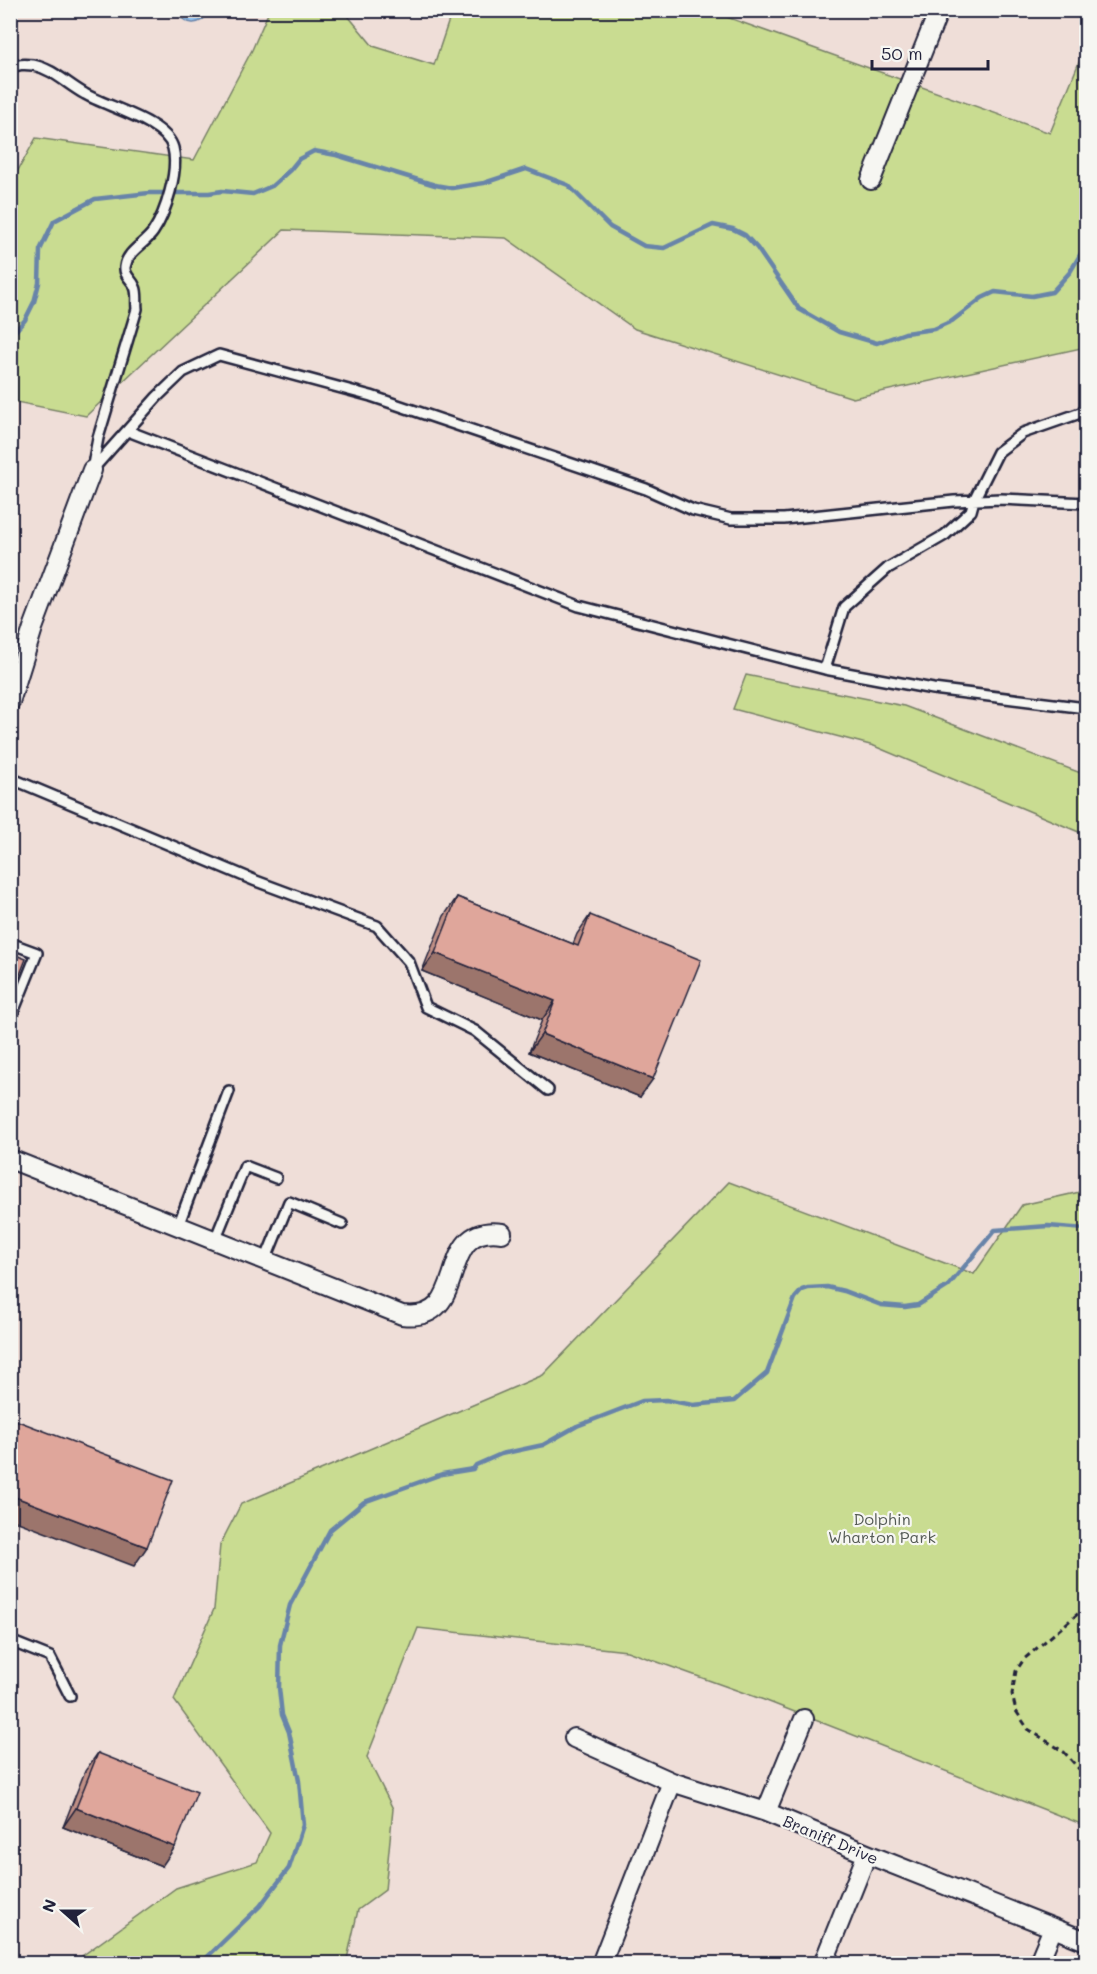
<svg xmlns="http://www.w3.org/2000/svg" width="1097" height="1974" font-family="Mali,sans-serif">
<rect width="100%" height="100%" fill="#efded8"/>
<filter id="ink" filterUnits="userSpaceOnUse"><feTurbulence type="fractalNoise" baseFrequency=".0167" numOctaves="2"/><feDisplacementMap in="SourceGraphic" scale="12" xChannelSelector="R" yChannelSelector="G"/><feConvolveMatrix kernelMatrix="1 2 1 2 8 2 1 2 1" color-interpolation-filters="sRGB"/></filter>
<g filter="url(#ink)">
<!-- green -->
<path fill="#c9dc91" stroke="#767f66" stroke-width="1.5" d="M 269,11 L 344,11 L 373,46 L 434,65 L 452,11 L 710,11 L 1050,133 L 1086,45 L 1086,347 L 853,398 L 635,329 L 506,238 L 284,230 L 86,416 L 11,401 L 11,183 L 36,138 L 194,160 L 252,50 Z
M 746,675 L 904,706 L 1086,775 L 1086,835 L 874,746 L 733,709 Z
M 729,1182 L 974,1274 L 1022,1205 L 1084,1191 L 1086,1188 L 1086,1826 L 764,1700 L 627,1651 L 418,1628 L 367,1757 L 393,1809 L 385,1890 L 358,1910 L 347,1959 L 339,1964 L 71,1964 L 176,1888 L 257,1862 L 270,1833 L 174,1700 L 214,1609 L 220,1545 L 241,1504 L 543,1375 Z"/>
<!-- water -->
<path fill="#97c5f2" stroke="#6884a9" stroke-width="1.5" d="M 174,11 L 211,11 C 198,28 188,26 174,11 Z"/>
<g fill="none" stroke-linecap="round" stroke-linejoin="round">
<!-- stream -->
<path stroke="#6884a9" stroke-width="4.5" d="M 10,337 L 25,320 L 34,302 L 39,283 L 40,250 L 54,221 L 95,199 L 149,193 L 209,193 L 222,191 L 253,194 L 272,186 L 290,170 L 299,159 L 314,151 L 336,155 L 435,185 L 452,188 L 484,183 L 526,169 L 568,185 L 610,227 L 644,246 L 664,248 L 713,225 L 733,229 L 745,235 L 757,248 L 799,309 L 839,332 L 877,343 L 905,333 L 934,329 L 952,321 L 982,298 L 995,292 L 1032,296 L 1052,292 L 1070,272 L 1086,245
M 200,1964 L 260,1906 L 289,1868 L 303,1825 L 299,1781 L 289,1732 L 282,1715 L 279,1688 L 280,1645 L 290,1605 L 330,1530 L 364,1502 L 442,1474 L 473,1469 L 476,1465 L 501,1454 L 543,1445 L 577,1426 L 642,1401 L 666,1400 L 693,1405 L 734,1401 L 767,1373 L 795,1298 L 802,1290 L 808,1288 L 827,1287 L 844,1291 L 881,1305 L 905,1307 L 918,1305 L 948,1286 L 995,1230 L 1048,1226 L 1086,1229"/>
<defs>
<path id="lane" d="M 10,68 C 18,64 24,64 33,65 C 53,69 67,84 85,94 C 107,107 166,121 173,148 C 179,170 166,213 153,232 C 145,244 127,251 125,267 C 124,276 132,279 135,287 C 138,293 136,303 137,309 L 98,438 L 92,470
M 128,431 L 579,606 L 825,669 L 933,689 L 1086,708
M 92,470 L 157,397 L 183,372 L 219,355 L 371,396 L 646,489 L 693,510 L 731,519 L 784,519 L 954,501 L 1001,499 L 1086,503
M 825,669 L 844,607 L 888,568 L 945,535 L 971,511 L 974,500 L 998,452 L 1023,433 L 1086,411
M 10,778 L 256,881 L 377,926 L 409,962 L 426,1007 L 475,1031 L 548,1090
M 10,943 L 37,953 L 10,1020
M 178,1226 L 229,1091
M 215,1240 L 245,1166 L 276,1178
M 265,1261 L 289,1202 L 342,1224
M 10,1641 L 50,1657 L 70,1696"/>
<path id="street" d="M 871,180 L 939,10
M 10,702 L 33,628 L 92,470
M 10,1159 L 402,1315 C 474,1324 432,1223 502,1233
M 574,1738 L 672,1782 L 766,1812 L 867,1854 L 1086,1941
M 766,1812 L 804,1719
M 601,1964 L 672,1782
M 823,1964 L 867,1854
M 1038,1964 L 1053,1928"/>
</defs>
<!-- lane casing -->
<use href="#lane" stroke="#22223b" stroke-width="14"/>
<!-- street casing -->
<use href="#street" stroke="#22223b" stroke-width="22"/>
<!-- path -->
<path stroke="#22223b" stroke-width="3" stroke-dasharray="6 4.5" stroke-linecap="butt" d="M 1086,1607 L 1024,1659 L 1016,1671 L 1012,1694 L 1016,1711 L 1028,1729 L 1064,1752 L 1086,1777"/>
<!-- lane -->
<use href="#lane" stroke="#f6f6f2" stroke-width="9"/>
<!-- street -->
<use href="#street" stroke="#f6f6f2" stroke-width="18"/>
</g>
<!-- wall -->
<path fill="#c08f85" stroke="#22223b" stroke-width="1.5" d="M 457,897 L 573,944 L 577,934 L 590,915 L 640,1097 L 529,1052 L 542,1020 L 422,971 L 444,916 Z
M 98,1753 L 162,1866 L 63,1827 L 85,1771 Z"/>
<!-- shaded-wall -->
<path fill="#9c746c" stroke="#22223b" stroke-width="1.5" d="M 435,953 L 555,1001 L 542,1020 L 422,971 Z
M 542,1034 L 653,1079 L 640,1097 L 529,1052 Z
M 10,1495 L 147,1547 L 134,1566 L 10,1519 Z
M 76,1808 L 175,1847 L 162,1866 L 63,1827 Z"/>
<!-- building -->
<path fill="#dfa69b" stroke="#22223b" stroke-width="1.5" d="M 457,897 L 578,946 L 590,915 L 701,960 L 653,1079 L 542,1034 L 555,1001 L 435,953 Z
M 10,953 L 26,959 L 10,1000 Z
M 10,1418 L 173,1480 L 147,1547 L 10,1495 Z
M 98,1753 L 197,1792 L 175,1847 L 76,1808 Z"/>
</g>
<g text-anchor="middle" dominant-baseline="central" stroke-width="4.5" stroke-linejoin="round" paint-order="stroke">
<!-- park labels -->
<g font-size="16" fill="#545a55" stroke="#f6f6f2">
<text x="882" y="1518">Dolphin<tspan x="882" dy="18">Wharton Park</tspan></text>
</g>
<!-- street labels -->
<g font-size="16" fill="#22223b" stroke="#f6f6f2">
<text transform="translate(831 1839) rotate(23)">Braniff Drive</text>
</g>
</g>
<!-- margin -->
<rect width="1097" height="1974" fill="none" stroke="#f6f6f2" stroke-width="36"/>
<rect x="18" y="18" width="1061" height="1938" fill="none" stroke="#22223b" stroke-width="2" filter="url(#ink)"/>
<!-- north arrow -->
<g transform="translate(63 1911) rotate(291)" stroke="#f6f6f2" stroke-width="4.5" paint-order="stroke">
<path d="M0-4.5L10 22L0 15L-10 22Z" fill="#22223b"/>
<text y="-9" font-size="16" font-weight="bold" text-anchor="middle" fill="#22223b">N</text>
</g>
<!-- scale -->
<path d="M872 60v9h116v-9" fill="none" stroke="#22223b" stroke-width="3"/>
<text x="881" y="60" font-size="18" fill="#22223b" stroke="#f6f6f2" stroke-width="4.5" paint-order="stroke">50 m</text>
</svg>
